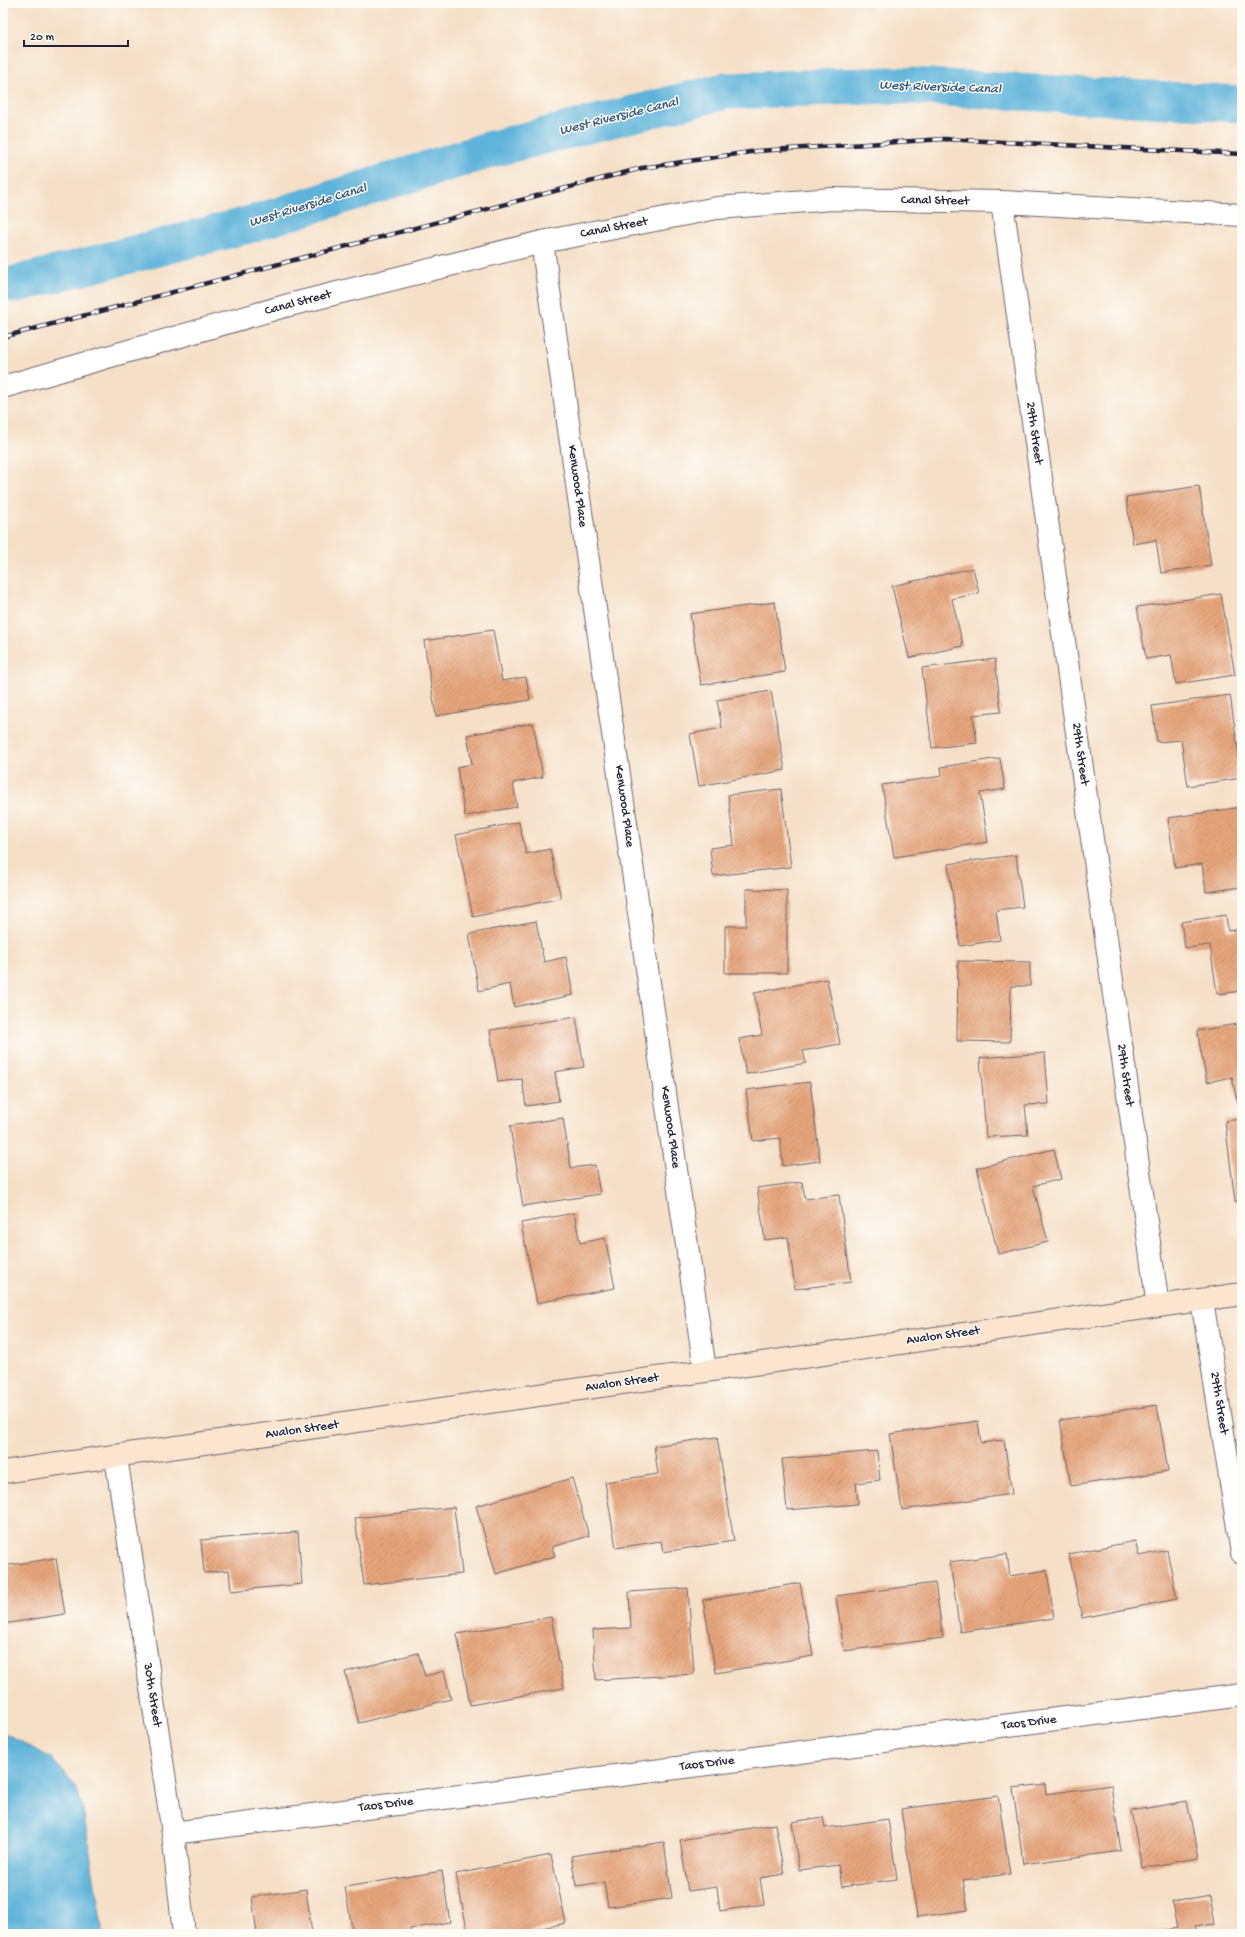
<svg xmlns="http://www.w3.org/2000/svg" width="1245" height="1937" font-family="'Gochi Hand',sans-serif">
<defs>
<pattern id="building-hatch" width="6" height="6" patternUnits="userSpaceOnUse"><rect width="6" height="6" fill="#e7a67b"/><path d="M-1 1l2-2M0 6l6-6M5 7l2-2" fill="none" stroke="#bb8766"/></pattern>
</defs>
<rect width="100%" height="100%" fill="#fdfcf7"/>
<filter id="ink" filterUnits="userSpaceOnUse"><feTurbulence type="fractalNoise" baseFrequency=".025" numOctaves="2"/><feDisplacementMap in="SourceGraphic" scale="8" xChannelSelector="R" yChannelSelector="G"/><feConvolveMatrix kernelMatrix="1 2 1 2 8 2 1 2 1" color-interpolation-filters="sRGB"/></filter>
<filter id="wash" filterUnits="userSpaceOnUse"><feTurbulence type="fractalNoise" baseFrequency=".012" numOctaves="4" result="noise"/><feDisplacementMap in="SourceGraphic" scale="16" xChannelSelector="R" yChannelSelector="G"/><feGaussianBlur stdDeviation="0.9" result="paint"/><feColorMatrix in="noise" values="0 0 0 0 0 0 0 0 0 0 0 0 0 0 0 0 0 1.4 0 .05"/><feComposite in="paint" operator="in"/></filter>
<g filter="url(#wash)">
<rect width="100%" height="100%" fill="#f5dfc6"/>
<!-- water -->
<path fill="#5db3d9" stroke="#406a8a" d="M 3,1732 L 51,1758 L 76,1787 L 83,1810 L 103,1934 L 3,1934 Z"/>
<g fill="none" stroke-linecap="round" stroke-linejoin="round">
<!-- canal -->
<path stroke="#5db3d9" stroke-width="37" d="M 16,284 L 248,225 L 492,149 L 725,91 L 891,85 L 1242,104"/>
</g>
<g id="blocks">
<!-- building -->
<path fill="url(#building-hatch)" d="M 1199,486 L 1211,565 L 1161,573 L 1156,540 L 1133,544 L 1126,497 Z
M 973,568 L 979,593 L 952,599 L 963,646 L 909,658 L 892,586 Z
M 1221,594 L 1235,675 L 1176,684 L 1171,655 L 1146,659 L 1137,607 Z
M 775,602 L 785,672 L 701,685 L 690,614 Z
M 493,630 L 502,681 L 526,677 L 530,700 L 436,716 L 424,641 Z
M 995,659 L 1001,712 L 973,715 L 977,743 L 932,748 L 922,668 Z
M 771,691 L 785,770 L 699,786 L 690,734 L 722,728 L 717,700 Z
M 1230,695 L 1242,778 L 1188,786 L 1181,740 L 1157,742 L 1152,706 Z
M 533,723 L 543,777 L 513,783 L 517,807 L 465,816 L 457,767 L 472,764 L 467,735 Z
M 1000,758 L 1005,789 L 980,793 L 988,842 L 894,857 L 882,785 L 942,776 L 941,767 Z
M 781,789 L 791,867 L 713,876 L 710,848 L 734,845 L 728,795 Z
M 1242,807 L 1242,887 L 1206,892 L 1202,864 L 1175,868 L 1168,818 Z
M 519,822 L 526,854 L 550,849 L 561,898 L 473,917 L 456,835 Z
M 1016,855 L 1023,907 L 996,910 L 1000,940 L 960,946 L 948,864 Z
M 746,889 L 787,890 L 787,973 L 725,973 L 725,926 L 746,926 Z
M 1226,915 L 1228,931 L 1242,929 L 1242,991 L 1217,994 L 1210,945 L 1185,948 L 1181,922 Z
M 536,921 L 544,962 L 566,957 L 573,995 L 514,1007 L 510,984 L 479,991 L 469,934 Z
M 958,961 L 1030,962 L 1030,986 L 1011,986 L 1010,1042 L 957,1041 Z
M 827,979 L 840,1044 L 803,1051 L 806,1063 L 746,1074 L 739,1039 L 762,1035 L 754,993 Z
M 576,1017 L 584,1067 L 555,1072 L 559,1101 L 526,1106 L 522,1079 L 498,1082 L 490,1030 Z
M 1242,1023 L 1242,1104 L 1238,1105 L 1232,1077 L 1207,1082 L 1197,1031 Z
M 1045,1053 L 1049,1104 L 1025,1105 L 1028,1135 L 986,1137 L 980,1058 Z
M 810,1082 L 820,1161 L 783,1166 L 780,1138 L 753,1141 L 746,1090 Z
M 563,1118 L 571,1168 L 595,1165 L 600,1194 L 523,1206 L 510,1126 Z
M 1242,1119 L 1242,1201 L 1235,1202 L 1225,1121 Z
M 1054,1149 L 1061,1179 L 1033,1186 L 1048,1242 L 998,1254 L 977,1168 Z
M 802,1182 L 805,1199 L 839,1195 L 851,1282 L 795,1289 L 788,1237 L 765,1240 L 757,1188 Z
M 574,1213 L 580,1243 L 605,1238 L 615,1288 L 537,1303 L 521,1223 Z
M 1157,1405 L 1168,1471 L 1071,1486 L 1060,1420 Z
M 978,1421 L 981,1443 L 1004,1440 L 1012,1494 L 902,1510 L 890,1434 Z
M 717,1437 L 734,1541 L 663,1552 L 661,1541 L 616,1548 L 605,1482 L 658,1474 L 654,1446 Z
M 877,1451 L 880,1480 L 856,1483 L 858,1504 L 787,1510 L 782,1459 Z
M 572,1478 L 589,1536 L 552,1547 L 555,1556 L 496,1574 L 476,1506 Z
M 454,1507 L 462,1574 L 364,1585 L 355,1518 Z
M 298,1532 L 302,1584 L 231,1591 L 229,1570 L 204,1573 L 201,1540 Z
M 1135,1541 L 1139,1556 L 1167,1550 L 1177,1599 L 1082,1618 L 1069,1554 Z
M 1007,1554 L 1010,1576 L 1047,1570 L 1054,1618 L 960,1632 L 950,1562 Z
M 56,1558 L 65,1614 L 3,1624 L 3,1566 Z
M 800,1583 L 813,1656 L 716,1673 L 703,1600 Z
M 935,1583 L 943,1638 L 844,1651 L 836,1596 Z
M 688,1588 L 694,1674 L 596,1680 L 593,1630 L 631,1628 L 629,1592 Z
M 551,1617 L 564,1688 L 470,1705 L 457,1634 Z
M 418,1653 L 425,1676 L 444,1671 L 451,1699 L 359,1723 L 345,1672 Z
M 1045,1784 L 1046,1794 L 1111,1785 L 1121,1851 L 1023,1864 L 1013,1788 Z
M 998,1796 L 1010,1874 L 963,1880 L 968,1910 L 917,1917 L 901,1809 Z
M 1187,1801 L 1198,1858 L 1142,1868 L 1131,1811 Z
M 823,1817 L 825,1828 L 888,1819 L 897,1879 L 842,1887 L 838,1865 L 799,1870 L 792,1822 Z
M 775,1824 L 784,1874 L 760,1878 L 764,1904 L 720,1911 L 717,1887 L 688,1891 L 680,1840 Z
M 664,1842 L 672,1898 L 608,1907 L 604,1882 L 576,1886 L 571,1856 Z
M 551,1855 L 566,1923 L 513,1934 L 468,1934 L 456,1874 Z
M 442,1871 L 450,1922 L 410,1929 L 411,1934 L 353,1934 L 345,1887 Z
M 306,1889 L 312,1934 L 257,1934 L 252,1897 Z
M 1210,1895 L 1215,1924 L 1194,1927 L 1196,1934 L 1148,1934 L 1177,1928 L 1172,1902 Z"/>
</g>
</g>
<g filter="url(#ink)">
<use href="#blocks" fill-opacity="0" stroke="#6c646c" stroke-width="1"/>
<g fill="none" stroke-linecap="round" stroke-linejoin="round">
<defs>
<path id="street" d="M 1002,202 L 1158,1306
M 542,242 L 705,1370
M 3,387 L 285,306 L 542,242 L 717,208 L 832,199 L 1002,202 L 1242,215
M 1202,1300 L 1242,1553
M 116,1457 L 173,1833 L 184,1934
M 173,1833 L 1242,1695"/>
<path id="secondary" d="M 3,1472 L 1242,1294"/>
</defs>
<!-- street casing -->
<use href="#street" stroke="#6c646c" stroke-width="24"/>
<!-- secondary casing -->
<use href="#secondary" stroke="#6c646c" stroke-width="24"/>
<!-- street -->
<use href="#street" stroke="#fff" stroke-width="22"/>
<!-- secondary -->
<use href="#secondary" stroke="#fbe5cf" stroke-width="22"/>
<defs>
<path id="rail" d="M 3,337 L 642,168 L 757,151 L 944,139 L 1242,154"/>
</defs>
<!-- rail casing -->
<use href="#rail" stroke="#22223b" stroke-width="4.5"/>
<!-- rail -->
<use href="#rail" stroke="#fdfcf7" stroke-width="3" stroke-dasharray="9" stroke-linecap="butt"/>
</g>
</g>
<g text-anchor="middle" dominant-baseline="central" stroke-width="3" stroke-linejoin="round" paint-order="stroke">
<!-- street labels -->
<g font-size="13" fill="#22223b" stroke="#fdfcf7">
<text transform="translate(935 201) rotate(1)">Canal Street</text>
<text transform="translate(614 228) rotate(-11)">Canal Street</text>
<text transform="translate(298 303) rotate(-15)">Canal Street</text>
<text transform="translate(1034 433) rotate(82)">29th Street</text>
<text transform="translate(577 486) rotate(82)">Kenwood Place</text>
<text transform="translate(1080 754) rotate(82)">29th Street</text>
<text transform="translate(624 806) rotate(82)">Kenwood Place</text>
<text transform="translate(1125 1075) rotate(82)">29th Street</text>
<text transform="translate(670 1127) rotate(82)">Kenwood Place</text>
<text transform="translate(943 1336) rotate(-8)">Avalon Street</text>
<text transform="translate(622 1383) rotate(-8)">Avalon Street</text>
<text transform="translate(1219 1403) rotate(81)">29th Street</text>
<text transform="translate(302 1430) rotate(-8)">Avalon Street</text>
<text transform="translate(152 1695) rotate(81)">30th Street</text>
<text transform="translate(1029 1723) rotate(-7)">Taos Drive</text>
<text transform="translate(707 1764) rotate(-7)">Taos Drive</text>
<text transform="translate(386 1805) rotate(-7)">Taos Drive</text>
</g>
<!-- water labels -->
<g font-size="14" font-style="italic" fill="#3a5c7a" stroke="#fdfcf7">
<text transform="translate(940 88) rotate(2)">West Riverside Canal</text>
<text transform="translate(619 117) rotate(-14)">West Riverside Canal</text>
<text transform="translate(308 206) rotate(-17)">West Riverside Canal</text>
</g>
</g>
<!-- margin -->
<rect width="1245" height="1937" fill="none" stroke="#fdfcf7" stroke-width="16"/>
<!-- scale -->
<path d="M24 40v6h104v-6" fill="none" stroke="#22223b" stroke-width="2"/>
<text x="30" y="40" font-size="12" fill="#22223b" stroke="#fdfcf7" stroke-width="3" paint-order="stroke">20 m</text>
</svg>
